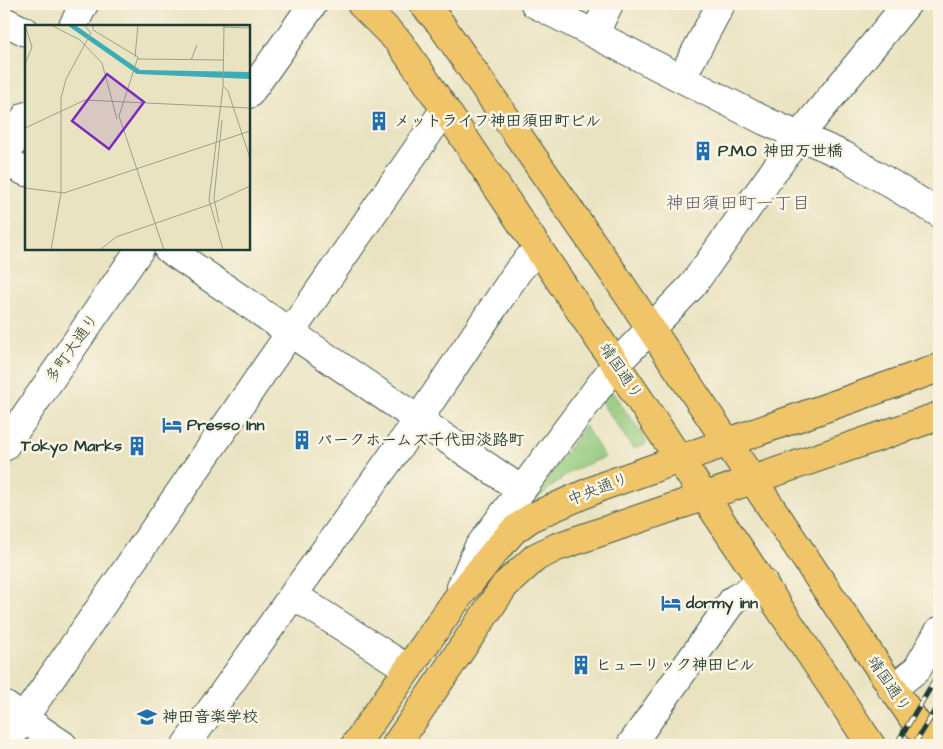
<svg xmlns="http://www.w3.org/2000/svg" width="943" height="749" font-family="'Architects Daughter','Klee One',sans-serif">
<rect width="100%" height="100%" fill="#fcf5e5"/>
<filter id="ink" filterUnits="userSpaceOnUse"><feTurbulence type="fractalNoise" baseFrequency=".02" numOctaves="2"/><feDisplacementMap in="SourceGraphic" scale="10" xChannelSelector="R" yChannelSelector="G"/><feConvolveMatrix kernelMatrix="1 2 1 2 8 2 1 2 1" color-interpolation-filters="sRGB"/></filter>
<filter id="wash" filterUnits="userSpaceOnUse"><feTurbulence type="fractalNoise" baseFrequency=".0096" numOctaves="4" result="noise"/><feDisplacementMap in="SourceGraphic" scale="20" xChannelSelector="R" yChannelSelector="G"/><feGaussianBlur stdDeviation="1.12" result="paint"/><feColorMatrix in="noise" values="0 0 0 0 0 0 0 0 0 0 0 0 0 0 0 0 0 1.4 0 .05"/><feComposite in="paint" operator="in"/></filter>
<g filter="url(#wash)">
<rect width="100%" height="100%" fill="#eae3c2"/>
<!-- green -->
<path fill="#91c97c" stroke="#588358" d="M 612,392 L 646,440 L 645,445 L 633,448 L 601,402 L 608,393 Z
M 585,426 L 605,457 L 571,471 L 529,505 L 522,503 L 542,486 Z"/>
</g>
<g filter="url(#ink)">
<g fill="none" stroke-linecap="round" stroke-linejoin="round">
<defs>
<path id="minor" d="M 535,4 L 765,121 L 845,156 L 939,213
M 4,21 L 26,32
M 73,26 L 84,4
M 595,33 L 609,4
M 689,64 L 721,4
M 249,94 L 313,4
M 4,160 L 26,116
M 4,161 L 26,172
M 168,249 L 520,489
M 4,447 L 140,249
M 293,595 L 408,669
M 892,689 L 917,669 L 939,631
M 4,705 L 63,745
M 5,745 L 445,109
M 186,745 L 418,420 L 518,271 L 538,248
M 631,745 L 733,600 L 763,582"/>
<path id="tertiary" d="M 461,587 L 478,548 L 616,364 L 692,286 L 799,136 L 907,4"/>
<path id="primary" d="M 361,4 L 399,42 L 420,72 L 871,745
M 423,4 L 440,23 L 614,274 L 931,745"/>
<path id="trunk" d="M 355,745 L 456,600 L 496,550 L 514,530 L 532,517 L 603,486 L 939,368
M 396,745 L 505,585 L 536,557 L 557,547 L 939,416"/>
</defs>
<!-- minor casing -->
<use href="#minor" stroke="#3d5649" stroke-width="30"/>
<!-- tertiary casing -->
<use href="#tertiary" stroke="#3d5649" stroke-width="30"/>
<!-- primary casing -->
<use href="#primary" stroke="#3d5649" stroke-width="30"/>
<!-- trunk casing -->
<use href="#trunk" stroke="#3d5649" stroke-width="30"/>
<!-- minor -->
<use href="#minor" stroke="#fff" stroke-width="28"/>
<!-- tertiary -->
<use href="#tertiary" stroke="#fff" stroke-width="28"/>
<!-- primary -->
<use href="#primary" stroke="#f0c469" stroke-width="28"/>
<!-- trunk -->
<use href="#trunk" stroke="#f0c469" stroke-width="28"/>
<defs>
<path id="rail" d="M 896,745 L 939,673
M 914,745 L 939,704"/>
</defs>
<!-- rail casing -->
<use href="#rail" stroke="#1f3d34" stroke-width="5.5"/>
<!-- rail -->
<use href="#rail" stroke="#fcf5e5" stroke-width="4" stroke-dasharray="11" stroke-linecap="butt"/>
</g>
</g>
<!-- icons -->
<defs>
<symbol id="building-bare" viewBox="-9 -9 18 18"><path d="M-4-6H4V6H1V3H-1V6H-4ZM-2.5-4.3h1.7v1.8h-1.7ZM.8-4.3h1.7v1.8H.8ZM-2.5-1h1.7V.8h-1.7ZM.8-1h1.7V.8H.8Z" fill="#1f6fb2" stroke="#fcf5e5" stroke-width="2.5" paint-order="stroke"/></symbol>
<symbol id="hotel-bare" viewBox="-9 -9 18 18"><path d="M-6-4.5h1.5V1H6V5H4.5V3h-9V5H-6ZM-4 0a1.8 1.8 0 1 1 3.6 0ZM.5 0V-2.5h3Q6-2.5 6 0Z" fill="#1f6fb2" stroke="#fcf5e5" stroke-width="2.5" paint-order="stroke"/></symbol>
<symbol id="school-bare" viewBox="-9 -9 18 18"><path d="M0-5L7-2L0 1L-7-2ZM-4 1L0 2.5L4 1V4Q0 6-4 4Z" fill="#1f6fb2" stroke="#fcf5e5" stroke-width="2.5" paint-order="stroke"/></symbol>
</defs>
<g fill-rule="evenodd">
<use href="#building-bare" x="365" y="107" width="28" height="28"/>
<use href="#building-bare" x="689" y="137" width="28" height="28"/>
<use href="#hotel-bare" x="158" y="411" width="28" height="28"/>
<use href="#building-bare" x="288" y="426" width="28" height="28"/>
<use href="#building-bare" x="123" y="432" width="28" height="28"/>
<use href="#hotel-bare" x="657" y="589" width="28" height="28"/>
<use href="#building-bare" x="567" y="651" width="28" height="28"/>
<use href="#school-bare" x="133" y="703" width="28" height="28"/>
</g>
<g text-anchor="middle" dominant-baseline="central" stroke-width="5" stroke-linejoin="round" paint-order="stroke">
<!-- poi labels -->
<g font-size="16" font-weight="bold" fill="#1f3d34" stroke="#fcf5e5" text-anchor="start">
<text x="394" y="121">メットライフ神田須田町ビル</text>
<text x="718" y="151">P.M.O 神田万世橋</text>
<text x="187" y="425">Presso Inn</text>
<text x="317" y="440">パークホームズ千代田淡路町</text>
<text x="122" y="446" text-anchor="end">Tokyo Marks</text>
<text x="686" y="603">dormy inn</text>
<text x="596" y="665">ヒューリック神田ビル</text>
<text x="162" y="717">神田音楽学校</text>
</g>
<!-- street labels -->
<g font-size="16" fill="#1f3d34" stroke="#fcf5e5">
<text transform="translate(72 348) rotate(-55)">多町大通り</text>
<text transform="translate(621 371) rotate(56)">靖国通り</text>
<text transform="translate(598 489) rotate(-21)">中央通り</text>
<text transform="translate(889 684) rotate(56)">靖国通り</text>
</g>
<!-- neighbourhood labels -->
<g font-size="18" fill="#585e69" stroke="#fcf5e5">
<text x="738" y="203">神田須田町一丁目</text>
</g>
</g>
<!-- overview -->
<g transform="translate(25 25)">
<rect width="225" height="225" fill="#eae3c2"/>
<path d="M 42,0 L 50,0 L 115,45 L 225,47 L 225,54 L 112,49 Z" fill="#3cacb8"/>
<path fill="none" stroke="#99a189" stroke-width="1" d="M 26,0 L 55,15 L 77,38 L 92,94M 68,0 L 68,5 L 113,32 L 94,91 L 139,225M 198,2 L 225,3M 110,32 L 113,0M 113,34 L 198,35M 166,35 L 172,20M 0,39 L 7,22 L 0,0M 198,61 L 203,66 L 225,133M 0,103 L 60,75 L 225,83M 0,163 L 39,168 L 225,106M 194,198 L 189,173 L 197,95M 26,225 L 36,168 L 36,73 L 41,54 L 66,8 L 59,0M 75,225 L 91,212 L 186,179 L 225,161M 198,225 L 184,175 L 198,62 L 199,0"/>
<path fill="#7b2cbf" fill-opacity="0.15" stroke="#7b2cbf" stroke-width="2.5" d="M 82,49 L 119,77 L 84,124 L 47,96 Z"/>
<rect width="225" height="225" fill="none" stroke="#1f3d34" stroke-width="2.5"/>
</g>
<!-- margin -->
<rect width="943" height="749" fill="none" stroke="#fcf5e5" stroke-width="20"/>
</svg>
